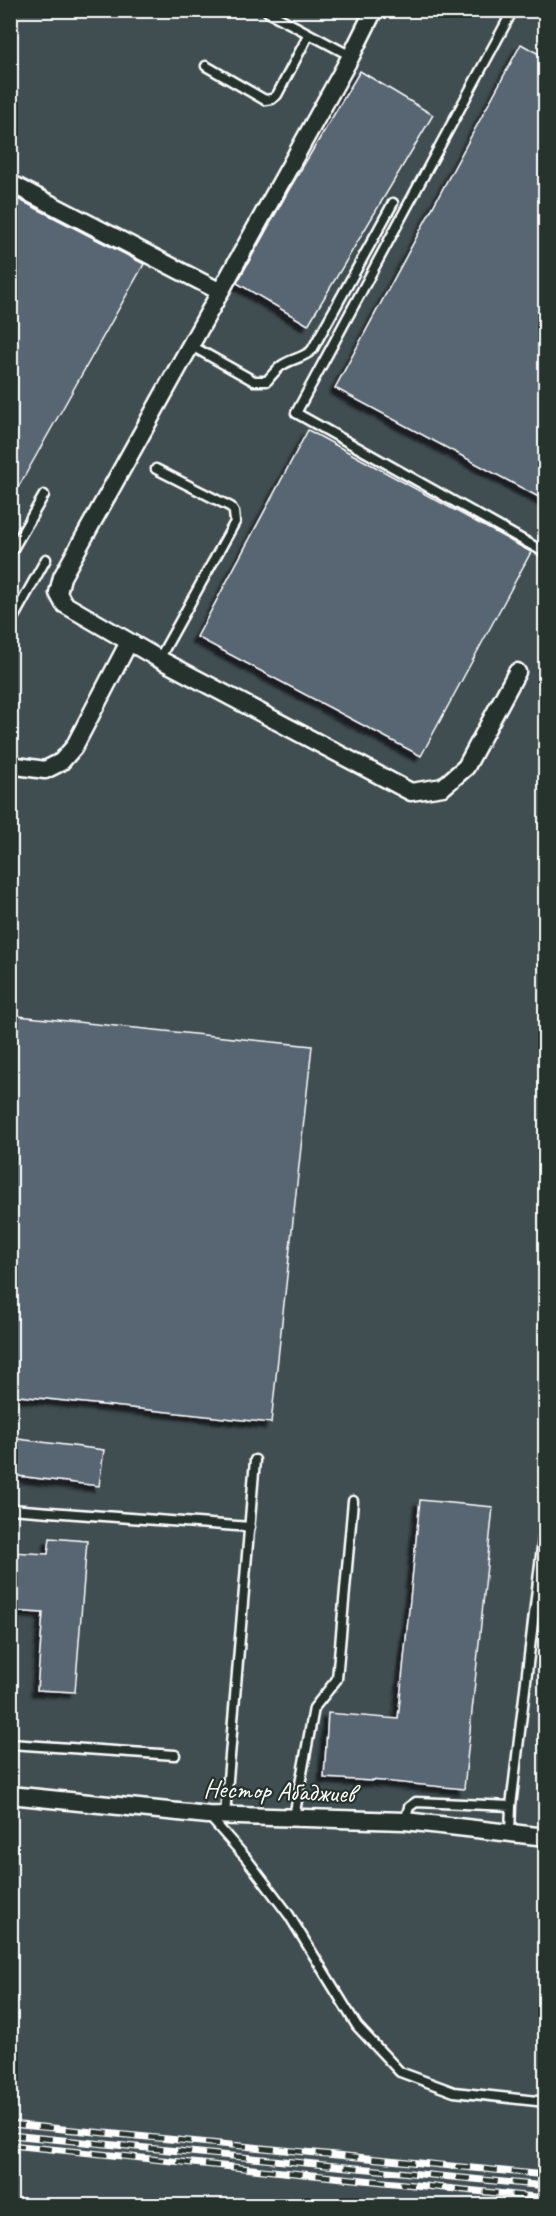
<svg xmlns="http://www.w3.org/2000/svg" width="556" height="2216" font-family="Caveat,sans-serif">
<defs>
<filter id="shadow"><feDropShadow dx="-5.5" dy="5.5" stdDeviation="1.5" flood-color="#0009"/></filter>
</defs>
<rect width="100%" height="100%" fill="#354242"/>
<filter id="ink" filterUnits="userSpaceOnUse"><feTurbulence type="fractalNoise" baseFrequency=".0167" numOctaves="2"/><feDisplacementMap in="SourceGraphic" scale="12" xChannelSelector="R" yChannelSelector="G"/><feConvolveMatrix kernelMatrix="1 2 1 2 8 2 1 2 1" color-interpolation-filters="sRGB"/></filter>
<g filter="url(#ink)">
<!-- built -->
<path fill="#404d51" d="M 11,11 L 545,11 L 545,2205 L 11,2205 Z"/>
<!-- building -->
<path fill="#586673" stroke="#fff" stroke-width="1.5" filter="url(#shadow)" d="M 521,44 L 546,58 L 546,501 L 335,388 Z
M 360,71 L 433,115 L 308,325 L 237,283 L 290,188 Z
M 12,196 L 144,264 L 10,502 L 10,198 Z
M 308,430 L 531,552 L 421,756 L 197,637 Z
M 18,1016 L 312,1046 L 271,1423 L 10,1395 L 10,1088 Z
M 10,1438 L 104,1450 L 99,1486 L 10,1475 Z
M 420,1500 L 493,1507 L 464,1789 L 372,1780 L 372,1781 L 324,1778 L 328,1713 L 398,1719 Z
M 50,1538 L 87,1541 L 75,1692 L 37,1690 L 43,1613 L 10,1611 L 10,1552 L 48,1554 Z"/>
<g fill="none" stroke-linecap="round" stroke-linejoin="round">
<defs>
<path id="service" d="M 513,10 L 296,413 L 546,553
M 268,12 L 351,56
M 206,66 L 265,100 L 272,99 L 277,95 L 309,34
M 190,345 L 254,381 L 267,381 C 271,376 276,370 281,366 C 292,358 302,359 312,350 L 393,203
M 156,469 L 231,507 L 234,512 L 235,522 L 159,659
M 10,554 L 44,495
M 10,624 L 46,559
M 10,1509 L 250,1527
M 10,1744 L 175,1755
M 511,1806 L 546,1514
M 208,1815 L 246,1858 L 289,1915 L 357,2026 L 400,2072 L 454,2092 L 546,2102
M 225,1815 L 255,1460
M 294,1817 L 314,1708 L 337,1679 L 353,1501
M 405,1821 L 409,1807 L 416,1802 L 511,1806 L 510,1833"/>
<path id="minor" d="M 374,10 L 351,56 L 62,577 L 58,593 L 64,604 L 159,659 L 411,792 L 443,787 L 466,767 L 517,672
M 10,183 L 219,291
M 10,765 L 45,770 L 61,762 L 74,747 L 129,642
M 10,1795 L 208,1815 L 405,1821 L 546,1837"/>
</defs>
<!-- service casing -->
<use href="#service" stroke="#fff" stroke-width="13"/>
<!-- minor casing -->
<use href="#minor" stroke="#fff" stroke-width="21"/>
<!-- service -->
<use href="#service" stroke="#26332d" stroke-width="8"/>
<!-- minor -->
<use href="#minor" stroke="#26332d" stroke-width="16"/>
<defs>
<path id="rail" d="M 10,2124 L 546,2175
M 10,2135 L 546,2186
M 10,2145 L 546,2198"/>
</defs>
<!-- rail casing -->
<use href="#rail" stroke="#fff" stroke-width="7"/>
<!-- rail -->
<use href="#rail" stroke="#26332d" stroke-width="4.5" stroke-dasharray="14" stroke-linecap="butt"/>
</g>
</g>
<g text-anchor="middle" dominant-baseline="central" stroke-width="4.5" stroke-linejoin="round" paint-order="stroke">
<!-- street labels -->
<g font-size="26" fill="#fff" stroke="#26332d">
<text transform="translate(279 1791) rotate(2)">Нестор Абаджиев</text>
</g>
</g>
<!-- margin -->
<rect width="556" height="2216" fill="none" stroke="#26332d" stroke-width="36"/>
<rect x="18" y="18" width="520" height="2180" fill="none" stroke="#fff" stroke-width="2" filter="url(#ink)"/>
</svg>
